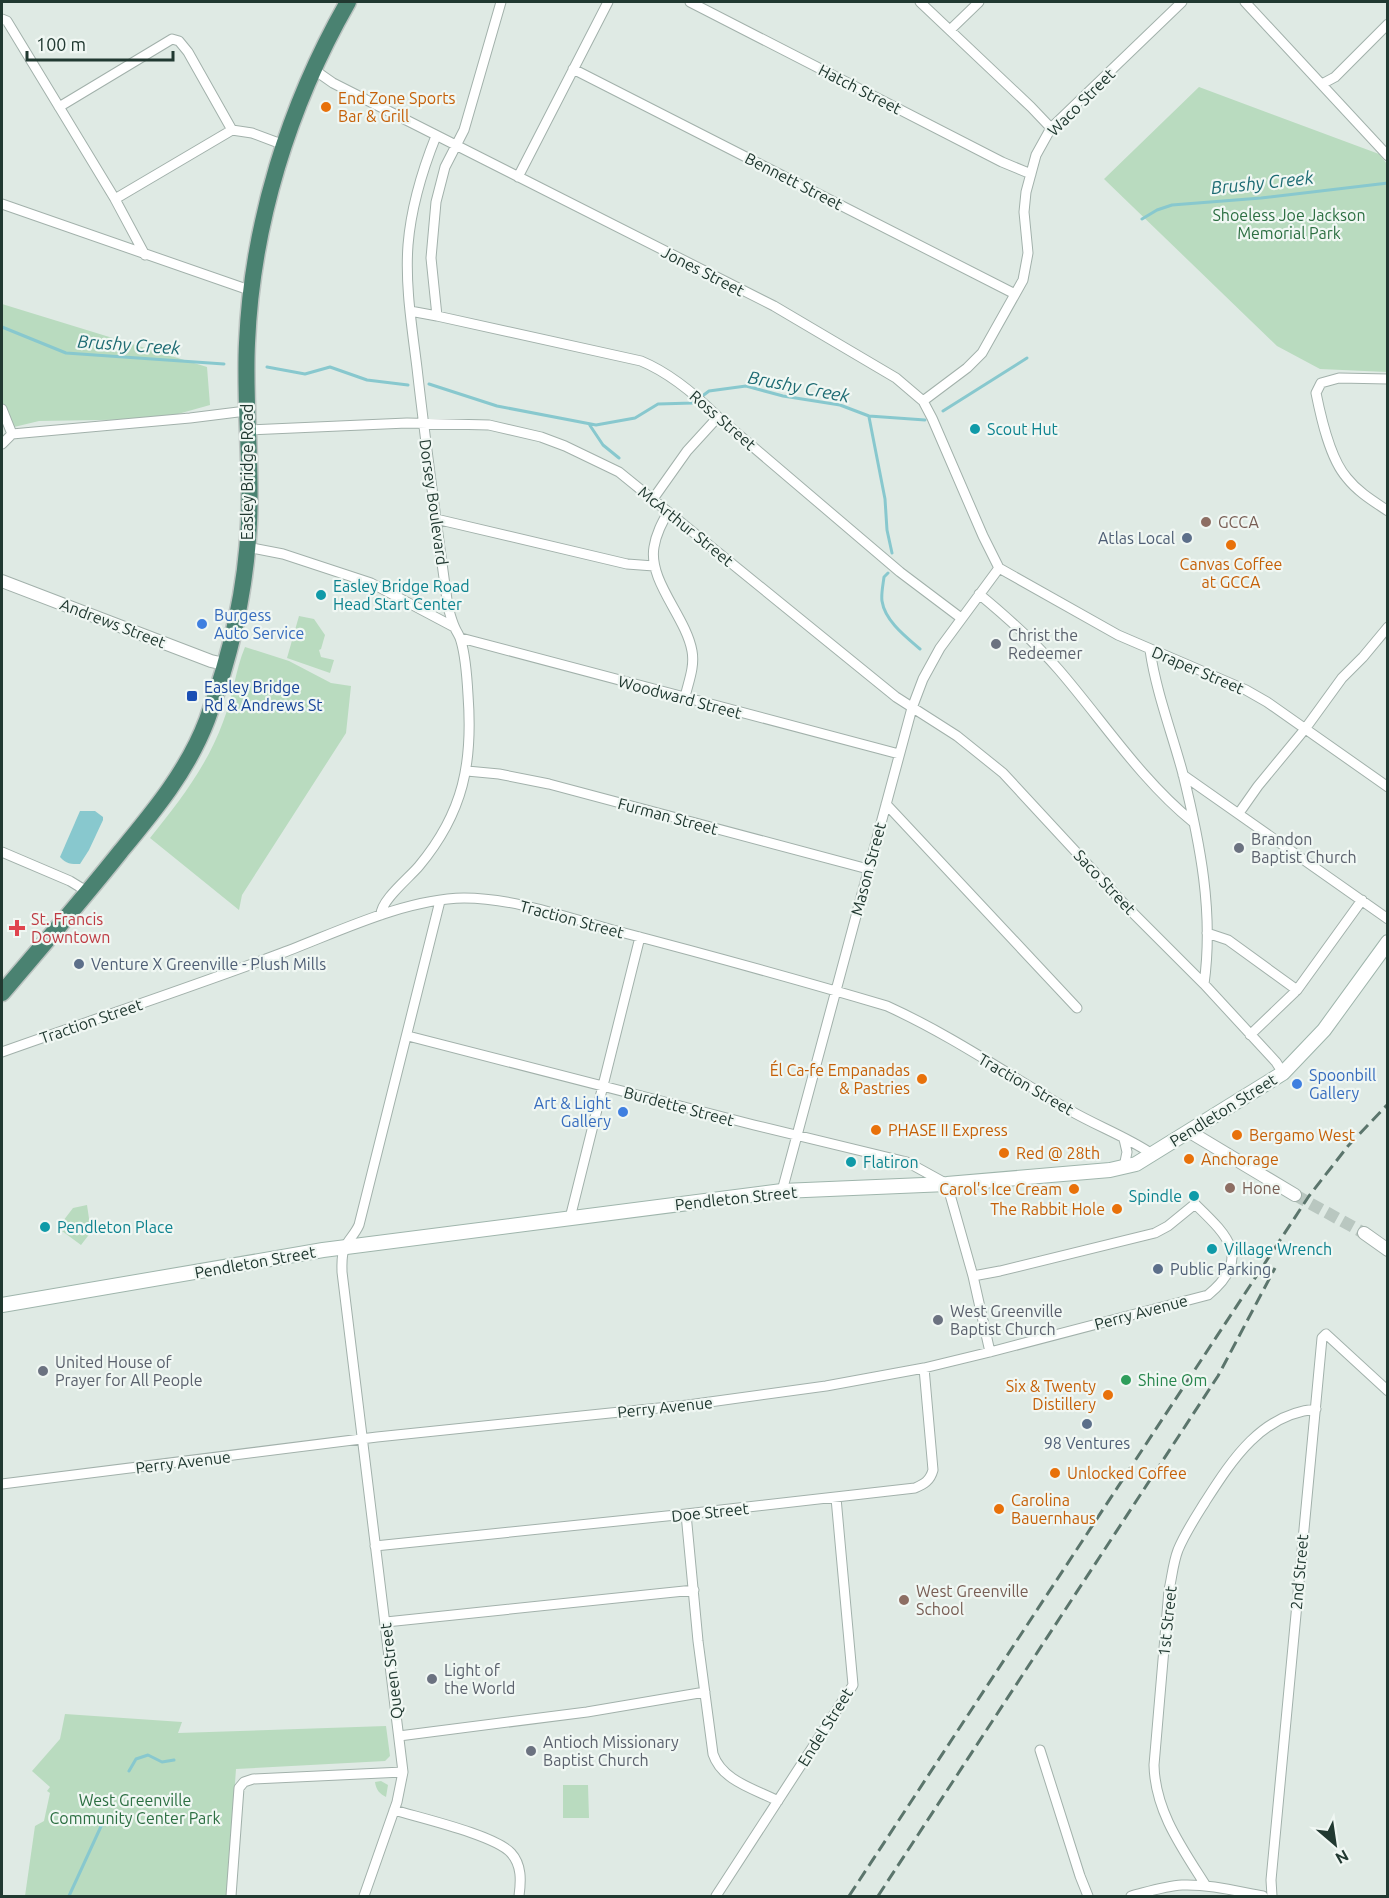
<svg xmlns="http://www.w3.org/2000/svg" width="1389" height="1898" font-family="Ubuntu,sans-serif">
<rect width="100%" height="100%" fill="#dfeae4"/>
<!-- green -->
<path fill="#b9dbbf" d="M 1199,87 L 1379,154 L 1387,164 L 1387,372 L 1320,369 L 1277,346 L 1104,179 Z
M 2,304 L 207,367 L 210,405 L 160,419 L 39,421 L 10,428 L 2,422 Z
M 299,616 L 314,619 L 325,635 L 321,649 L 319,650 L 321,657 L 334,660 L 330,673 L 287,658 Z
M 245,647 L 289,661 L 331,683 L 351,686 L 346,733 L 242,895 L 239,910 L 150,838 C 179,802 207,766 223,722 C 233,697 235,671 245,647 Z
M 87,1205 L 91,1232 L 81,1245 L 62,1231 L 69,1230 L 68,1224 L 60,1225 L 73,1208 Z
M 65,1714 L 182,1722 L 178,1733 L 386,1726 L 390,1756 L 385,1761 L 236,1769 L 227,1896 L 25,1896 L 35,1826 L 44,1821 L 50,1793 L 47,1791 L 50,1787 L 32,1771 L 60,1739 Z
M 381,1781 L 388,1785 L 386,1797 C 380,1794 376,1790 375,1782 Z
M 563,1785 L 588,1785 L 589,1818 L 563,1818 Z"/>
<!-- water -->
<path fill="#88c8ce" d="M 80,811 L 95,811 L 103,817 L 103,820 L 89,850 L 80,864 C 71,864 66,864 60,857 Z"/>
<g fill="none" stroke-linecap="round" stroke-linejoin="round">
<!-- stream -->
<path stroke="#88c8ce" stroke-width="3" d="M 1142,219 L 1157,210 L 1172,205 L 1261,198 L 1388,183
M 2,327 L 66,353 L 224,364
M 267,367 L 305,374 L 330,367 L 367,380 L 408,385
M 429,384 L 497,406 L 596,425 L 635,418 L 658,404 L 693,403 L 709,391 L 746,386 L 783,396 L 840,405 L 869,416 L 925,420
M 943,411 L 1027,358
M 869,417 L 885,499 L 887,530 L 892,553
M 589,424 L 603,445 L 619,458
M 888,573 L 884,577 C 883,585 881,594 882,601 C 885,621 906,637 920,649
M 129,1771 L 136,1759 L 148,1755 L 162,1762 L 174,1760
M 69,1896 L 103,1822"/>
<!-- tertiary-tunnel -->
<path stroke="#b9c7c0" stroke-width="12" stroke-dasharray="12 6" stroke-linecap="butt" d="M 1295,1195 L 1364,1233"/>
<defs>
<path id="minor" d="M 690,2 L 1002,162 L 1031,174
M 920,2 L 1031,107 L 1051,128
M 1245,2 L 1388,156
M 2,19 L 7,21 L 115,199 L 145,255
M 950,30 L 979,2
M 313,69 L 333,83 L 774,306 L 896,378 L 923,401 L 932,418 L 983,536 L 999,568
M 573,69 L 1015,294
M 1322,84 L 1335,77 L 1388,24
M 59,107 L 172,39 L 179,41 L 188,52 L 232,130
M 518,177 L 608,2
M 115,199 L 232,130 L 252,133 L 284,145
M 2,204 L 252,291
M 410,311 L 437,316 L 431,258 L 436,202 L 445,167 L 464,130 L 501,2
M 437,316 L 641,361 C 670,373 695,394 718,417 L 900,572 L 961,618
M 1388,379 L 1339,378 L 1321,383 L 1316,393 C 1321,418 1330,459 1347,478 C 1358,492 1373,501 1388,511
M 923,401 L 967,368 L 982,353 L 1023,280 L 1028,253 L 1024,212 L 1026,192 L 1036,155 L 1051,128 L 1182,2
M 2,409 L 12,434
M 247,430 L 407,423 L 489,425 L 541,437 L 565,446 L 619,472 L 896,697 L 957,736 L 1003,773 L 1127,907 L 1204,984 L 1276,1062 L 1283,1073
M 12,434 L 190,418 L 246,411
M 2,444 L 12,434
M 653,499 L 687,451 L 718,417
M 668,512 C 662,523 656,534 654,547 C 648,581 686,617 692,651 C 695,667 688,683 685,697
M 436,519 L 627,564 L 654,566
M 247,547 L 283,554 L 371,583 L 454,627
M 999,568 L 1118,635 L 1246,690 L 1267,702 L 1388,787
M 979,594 C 1008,618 1035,642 1059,670 C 1103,721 1141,780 1193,822
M 461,638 L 899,754
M 1150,650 C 1156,692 1172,733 1183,774 C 1200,843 1214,913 1204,984
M 467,771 L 499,774 L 549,784 L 868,869
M 1183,775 L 1388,919
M 886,804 L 1077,1008
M 1239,813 L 1258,786 L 1305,729 L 1342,678 L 1363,657 L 1388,627
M 2,852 L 70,881 L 88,892
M 381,915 C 380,901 410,877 419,866 C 464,812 473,762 468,695 C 467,677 466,658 461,641 C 460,636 457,633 455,628 C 452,622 450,614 448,607 C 437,527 426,448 417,368 C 412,327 405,286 408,245 C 411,208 422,171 436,136
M 1207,933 L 1228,940 L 1297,990
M 1250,1035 L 1297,990 L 1362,900
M 408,1036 L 754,1125 L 907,1162 L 947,1184 L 973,1276 L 990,1352
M 2,1052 C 95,1019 189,988 282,953 C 338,932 404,899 464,898 C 514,898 565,917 613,930 C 705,954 796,979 887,1006 C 951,1035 1010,1076 1071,1111 C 1097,1126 1127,1137 1152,1154
M 1124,1139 L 1127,1152 L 1124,1167
M 782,1191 L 912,708 L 923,679 L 940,648 L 999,568
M 570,1218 L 640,937
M 2,1484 L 377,1437 L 688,1405 L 826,1386 L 924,1368 L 990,1352 L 1208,1295 C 1253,1258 1227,1235 1195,1204 L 1168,1226 L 1155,1233 L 1000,1271 L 973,1276
M 686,1514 L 698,1641 L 713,1754 C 722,1781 755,1789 778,1801
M 375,1546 L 686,1514 L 915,1488 C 924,1484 930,1481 933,1470 L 924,1368
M 386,1622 L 694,1590
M 399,1736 L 587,1712 L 705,1692
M 1040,1750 L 1080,1876 L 1088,1896
M 394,1810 C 420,1818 495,1835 511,1853 C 522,1865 521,1881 519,1896
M 1206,1886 C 1182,1848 1155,1811 1154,1765 L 1169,1590 C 1172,1577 1173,1563 1178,1550 C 1185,1533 1195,1518 1205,1502 C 1232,1460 1261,1414 1316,1409
M 231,1896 L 239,1788 L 244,1782 L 253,1779 L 403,1772
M 364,1896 L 397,1802 L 403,1772 L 342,1272 C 342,1264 341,1255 345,1247 C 349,1239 355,1234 359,1225 L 440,901
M 716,1896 L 853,1685 L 836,1498
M 1131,1896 C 1147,1892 1165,1886 1182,1885 C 1209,1884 1236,1891 1263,1896
M 1272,1896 L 1271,1880 L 1322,1338 L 1326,1334 L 1388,1391"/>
<path id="tertiary" d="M 2,581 L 211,661 L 224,664
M 1190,1132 L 1295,1195
M 1364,1233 L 1388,1250"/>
<path id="secondary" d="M 2,1305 L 323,1250 L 782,1191 L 947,1184 L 1110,1170 L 1136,1164 L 1283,1073 L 1324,1030 L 1388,942"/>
<path id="trunk" d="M 2,993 C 42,946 83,899 121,851 C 155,810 188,770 207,720 C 230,658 246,589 249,523 C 252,463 244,403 247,343 C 252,224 289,105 348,2"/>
</defs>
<!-- minor casing -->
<use href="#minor" stroke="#a2b1ab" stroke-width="11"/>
<!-- tertiary casing -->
<use href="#tertiary" stroke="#a2b1ab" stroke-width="14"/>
<!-- secondary casing -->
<use href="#secondary" stroke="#9fb5ac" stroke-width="16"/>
<!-- trunk casing -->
<use href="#trunk" stroke="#bcc4c1" stroke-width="19"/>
<!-- minor -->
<use href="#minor" stroke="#fff" stroke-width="9"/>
<!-- tertiary -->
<use href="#tertiary" stroke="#fff" stroke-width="12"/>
<!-- secondary -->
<use href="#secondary" stroke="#fff" stroke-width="14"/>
<!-- trunk -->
<use href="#trunk" stroke="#4a8271" stroke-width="16"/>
<!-- rail -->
<path stroke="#5b756c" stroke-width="3" stroke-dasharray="12 6" stroke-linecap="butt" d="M 849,1896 L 1309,1196 L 1348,1146 L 1388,1104
M 878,1896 L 1218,1376 L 1275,1268"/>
</g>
<!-- markers -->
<g fill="#e8710a" stroke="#f0f7f3" stroke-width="2">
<circle cx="326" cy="107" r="6"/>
<circle cx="1231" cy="545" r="6"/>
<circle cx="922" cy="1079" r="6"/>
<circle cx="876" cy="1130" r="6"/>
<circle cx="1237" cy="1135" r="6"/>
<circle cx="1004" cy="1153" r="6"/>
<circle cx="1189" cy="1159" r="6"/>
<circle cx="1074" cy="1189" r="6"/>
<circle cx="1117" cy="1209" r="6"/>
<circle cx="1108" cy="1395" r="6"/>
<circle cx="1055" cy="1473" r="6"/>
<circle cx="999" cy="1509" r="6"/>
</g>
<g fill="#0f9aa8" stroke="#f0f7f3" stroke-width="2">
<circle cx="975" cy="429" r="6"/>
<circle cx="321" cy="595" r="6"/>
<circle cx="851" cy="1162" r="6"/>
<circle cx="1194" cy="1196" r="6"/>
<circle cx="45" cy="1227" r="6"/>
<circle cx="1212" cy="1249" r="6"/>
</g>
<g fill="#8d6e63" stroke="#f0f7f3" stroke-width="2">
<circle cx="1206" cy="522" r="6"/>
<circle cx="1230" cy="1188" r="6"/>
<circle cx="904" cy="1600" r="6"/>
</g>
<g fill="#5c6f8a" stroke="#f0f7f3" stroke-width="2">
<circle cx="1187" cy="538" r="6"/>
<circle cx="79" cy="964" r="6"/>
<circle cx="1158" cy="1269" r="6"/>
<circle cx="1087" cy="1424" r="6"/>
</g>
<g fill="#3f7fe0" stroke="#f0f7f3" stroke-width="2">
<circle cx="202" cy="624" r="6"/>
<circle cx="1297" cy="1084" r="6"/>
<circle cx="623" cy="1112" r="6"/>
</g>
<g fill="#6b7280" stroke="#f0f7f3" stroke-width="2">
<circle cx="996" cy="644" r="6"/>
<circle cx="1239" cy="848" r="6"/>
<circle cx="938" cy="1320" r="6"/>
<circle cx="43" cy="1371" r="6"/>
<circle cx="432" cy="1679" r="6"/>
<circle cx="531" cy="1751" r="6"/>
</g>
<rect fill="#1a4fb4" stroke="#f0f7f3" stroke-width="2" x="186" y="690" width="12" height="12" rx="3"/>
<path fill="#e0444e" stroke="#f0f7f3" stroke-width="2" d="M14 919h6v6h6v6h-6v6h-6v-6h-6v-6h6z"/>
<circle fill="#2e9e5b" stroke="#f0f7f3" stroke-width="2" cx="1126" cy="1380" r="6"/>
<g text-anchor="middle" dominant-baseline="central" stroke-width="4.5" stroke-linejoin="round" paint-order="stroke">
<!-- street labels -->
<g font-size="16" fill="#213931" stroke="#f0f7f3">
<text transform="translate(860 89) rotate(27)">Hatch Street</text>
<text transform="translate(1081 102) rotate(-45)">Waco Street</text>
<text transform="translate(794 181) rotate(27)">Bennett Street</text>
<text transform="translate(703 271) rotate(27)">Jones Street</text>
<text transform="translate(723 420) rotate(41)">Ross Street</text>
<text transform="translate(247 472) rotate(-90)">Easley Bridge Road</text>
<text transform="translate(434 502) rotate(82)">Dorsey Boulevard</text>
<text transform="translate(686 526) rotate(39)">McArthur Street</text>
<text transform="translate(113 623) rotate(21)">Andrews Street</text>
<text transform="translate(1198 670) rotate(23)">Draper Street</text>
<text transform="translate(680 697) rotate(15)">Woodward Street</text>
<text transform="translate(668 816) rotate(15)">Furman Street</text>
<text transform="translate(868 869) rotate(-75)">Mason Street</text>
<text transform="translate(1105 882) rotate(47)">Saco Street</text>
<text transform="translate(572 919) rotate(15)">Traction Street</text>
<text transform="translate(91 1021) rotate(-19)">Traction Street</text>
<text transform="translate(1026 1084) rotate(30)">Traction Street</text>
<text transform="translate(679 1106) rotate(15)">Burdette Street</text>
<text transform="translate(1223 1110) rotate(-32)">Pendleton Street</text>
<text transform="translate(736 1198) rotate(-6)">Pendleton Street</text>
<text transform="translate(255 1262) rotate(-10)">Pendleton Street</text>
<text transform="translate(1141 1312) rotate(-15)">Perry Avenue</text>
<text transform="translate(665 1407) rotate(-6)">Perry Avenue</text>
<text transform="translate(183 1462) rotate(-7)">Perry Avenue</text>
<text transform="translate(710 1512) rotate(-6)">Doe Street</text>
<text transform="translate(1299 1572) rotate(-85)">2nd Street</text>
<text transform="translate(1167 1621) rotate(-84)">1st Street</text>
<text transform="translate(391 1671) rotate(-97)">Queen Street</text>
<text transform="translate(825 1727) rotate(-58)">Endel Street</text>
</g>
<!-- food labels -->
<g font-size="16" fill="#c56008" stroke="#f0f7f3" text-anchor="start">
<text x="338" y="98">End Zone Sports<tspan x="338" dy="18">Bar &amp; Grill</tspan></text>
<text x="1231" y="564" text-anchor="middle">Canvas Coffee<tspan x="1231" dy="18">at GCCA</tspan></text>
<text x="910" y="1070" text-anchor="end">Él Ca-fe Empanadas<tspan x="910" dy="18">&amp; Pastries</tspan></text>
<text x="888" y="1130">PHASE II Express</text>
<text x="1249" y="1135">Bergamo West</text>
<text x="1016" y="1153">Red @ 28th</text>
<text x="1201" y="1159">Anchorage</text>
<text x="1062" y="1189" text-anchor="end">Carol's Ice Cream</text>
<text x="1105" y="1209" text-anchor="end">The Rabbit Hole</text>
<text x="1096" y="1386" text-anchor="end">Six &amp; Twenty<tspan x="1096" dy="18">Distillery</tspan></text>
<text x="1067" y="1473">Unlocked Coffee</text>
<text x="1011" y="1500">Carolina<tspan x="1011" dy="18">Bauernhaus</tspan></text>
</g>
<!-- park labels -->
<g font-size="16" fill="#2c6f42" stroke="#f0f7f3">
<text x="1289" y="215">Shoeless Joe Jackson<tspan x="1289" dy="18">Memorial Park</tspan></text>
<text x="135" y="1800">West Greenville<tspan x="135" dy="18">Community Center Park</tspan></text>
</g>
<!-- culture labels -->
<g font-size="16" fill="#0d838f" stroke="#f0f7f3" text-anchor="start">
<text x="987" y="429">Scout Hut</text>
<text x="333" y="586">Easley Bridge Road<tspan x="333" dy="18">Head Start Center</tspan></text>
<text x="863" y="1162">Flatiron</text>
<text x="1182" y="1196" text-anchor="end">Spindle</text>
<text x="57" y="1227">Pendleton Place</text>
<text x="1224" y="1249">Village Wrench</text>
</g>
<!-- education labels -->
<g font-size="16" fill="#785e54" stroke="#f0f7f3" text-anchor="start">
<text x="1218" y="522">GCCA</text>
<text x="1242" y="1188">Hone</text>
<text x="916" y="1591">West Greenville<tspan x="916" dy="18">School</tspan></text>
</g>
<!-- service labels -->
<g font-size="16" fill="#4e5e75" stroke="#f0f7f3" text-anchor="start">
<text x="1175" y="538" text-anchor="end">Atlas Local</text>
<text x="91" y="964">Venture X Greenville - Plush Mills</text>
<text x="1170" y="1269">Public Parking</text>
<text x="1087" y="1443" text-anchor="middle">98 Ventures</text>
</g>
<!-- shop labels -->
<g font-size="16" fill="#366cbe" stroke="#f0f7f3" text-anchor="start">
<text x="214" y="615">Burgess<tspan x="214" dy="18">Auto Service</tspan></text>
<text x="1309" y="1075">Spoonbill<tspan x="1309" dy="18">Gallery</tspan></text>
<text x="611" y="1103" text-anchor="end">Art &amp; Light<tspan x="611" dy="18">Gallery</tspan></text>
</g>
<!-- worship labels -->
<g font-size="16" fill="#5b616d" stroke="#f0f7f3" text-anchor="start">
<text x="1008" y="635">Christ the<tspan x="1008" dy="18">Redeemer</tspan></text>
<text x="1251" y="839">Brandon<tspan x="1251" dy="18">Baptist Church</tspan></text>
<text x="950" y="1311">West Greenville<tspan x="950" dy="18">Baptist Church</tspan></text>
<text x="55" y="1362">United House of<tspan x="55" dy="18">Prayer for All People</tspan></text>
<text x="444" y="1670">Light of<tspan x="444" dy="18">the World</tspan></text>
<text x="543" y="1742">Antioch Missionary<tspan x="543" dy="18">Baptist Church</tspan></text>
</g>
<!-- transit labels -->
<g font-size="16" fill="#164399" stroke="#f0f7f3" text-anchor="start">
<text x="204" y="687">Easley Bridge<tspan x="204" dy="18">Rd &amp; Andrews St</tspan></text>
</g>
<!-- health labels -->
<g font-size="16" fill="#be3a42" stroke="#f0f7f3" text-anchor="start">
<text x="31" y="919">St. Francis<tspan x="31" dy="18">Downtown</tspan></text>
</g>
<!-- leisure labels -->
<g font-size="16" fill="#27864d" stroke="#f0f7f3" text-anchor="start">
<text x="1138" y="1380">Shine Om</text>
</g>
<!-- water labels -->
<g font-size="18" font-style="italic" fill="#1d6b73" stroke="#f0f7f3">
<text transform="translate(1262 182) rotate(-6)">Brushy Creek</text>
<text transform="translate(129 344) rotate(4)">Brushy Creek</text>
<text transform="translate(799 386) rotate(11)">Brushy Creek</text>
</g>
</g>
<!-- border -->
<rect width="1389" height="1898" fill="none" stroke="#213931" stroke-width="6"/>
<!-- north arrow -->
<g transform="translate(1335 1844) rotate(151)" stroke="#f0f7f3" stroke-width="4.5" paint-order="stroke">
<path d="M0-4.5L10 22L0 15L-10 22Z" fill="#213931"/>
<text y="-9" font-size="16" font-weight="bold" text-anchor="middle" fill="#213931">N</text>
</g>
<!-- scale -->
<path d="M27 51v9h146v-9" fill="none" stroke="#213931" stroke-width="3"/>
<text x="36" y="51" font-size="18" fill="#213931" stroke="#f0f7f3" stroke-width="4.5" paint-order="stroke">100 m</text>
</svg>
